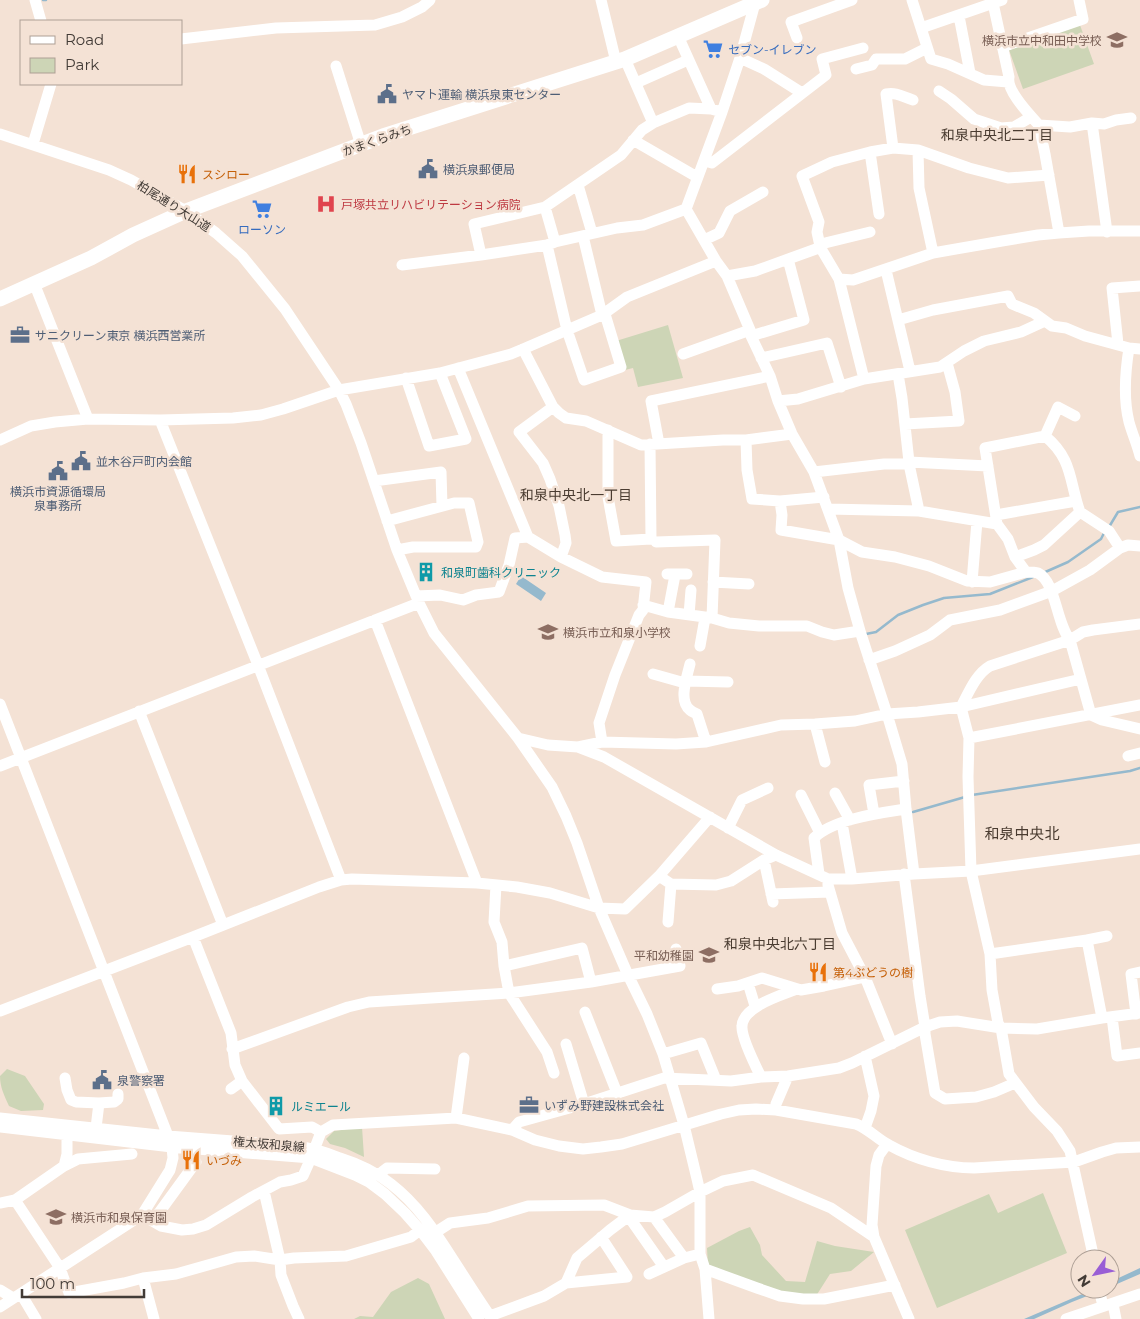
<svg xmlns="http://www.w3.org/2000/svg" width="1140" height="1319" font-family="Montserrat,'Noto Sans JP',sans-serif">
<rect width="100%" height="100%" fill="#f4e2d5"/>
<!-- green -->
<path fill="#cdd5b6" d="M 1080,25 L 1094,64 L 1023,89 L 1009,50 Z
M 668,325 L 683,378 L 638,387 L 633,368 L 625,370 L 616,341 Z
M 7,1069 L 25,1076 L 44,1104 L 43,1110 L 21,1111 L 9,1106 C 4,1095 0,1087 0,1076 Z
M 362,1127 L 364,1157 L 345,1148 L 330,1144 L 326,1139 L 334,1131 Z
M 1043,1193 L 1067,1253 L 937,1308 L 905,1230 L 989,1194 L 998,1213 Z
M 750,1227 L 760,1245 L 762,1255 L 786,1281 L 805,1282 L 817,1241 L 835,1246 L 874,1252 L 851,1271 L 830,1274 L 816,1296 L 783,1292 L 708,1267 L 707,1248 L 739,1231 Z
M 418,1278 L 429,1284 L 445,1319 L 354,1319 L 360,1316 L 373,1317 L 391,1292 Z"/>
<!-- water -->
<path fill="#95b9cd" d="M 521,576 L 546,593 L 541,601 L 516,584 Z
M 1140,1268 L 1140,1274 L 1110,1287 L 1110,1282 Z
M 1094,1289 L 1105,1289 L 1072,1302 L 1034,1319 L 1024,1319 Z"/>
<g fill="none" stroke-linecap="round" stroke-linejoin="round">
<!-- stream -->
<path stroke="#95b9cd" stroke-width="2.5" d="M 43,0 L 46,0
M 1109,527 L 1118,512 L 1140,507
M 1043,573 L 1068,562 L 1101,539 L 1104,533
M 866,634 L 876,632 L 898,615 L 923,605 L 944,598 L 990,594 L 1033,577
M 972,795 L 1130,771 L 1140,768
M 913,812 L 965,797"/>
<!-- minor -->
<path stroke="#fff" stroke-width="11" d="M 35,0 L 41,21
M 601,0 L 616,62
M 912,0 L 931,59 L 948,64 L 984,80 L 1008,82
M 993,3 L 1009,77 C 1006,91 1030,115 1039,125 L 1070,127 L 1092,123 L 1104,124 L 1116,120 L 1131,118
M 959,16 L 970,73
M 921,28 L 1002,0
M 678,36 L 711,109
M 797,38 L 791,22 L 852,0
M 181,39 L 276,28 L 375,25 L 402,17 L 422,7 L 430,0
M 1002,47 L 1083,19 L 1079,0
M 740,58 L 764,69 L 802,93
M 625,59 L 653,123
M 336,66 L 361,145
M 856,69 L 872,65 L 876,59 L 905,59 L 927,48
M 636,83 L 688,60
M 939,91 L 951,99 L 974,119 L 1001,128 L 1014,127 L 1031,117
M 1092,123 L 1107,232
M 1039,125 L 1045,154 L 1059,233
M 0,134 L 109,170 L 131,180 L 186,211 L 216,233 L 242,256 L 285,309 L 339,390 L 346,404 L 361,443 L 397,550 L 419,603 L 434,633 L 518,738 L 552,787 L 566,816 L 577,843 L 599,908 L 628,975 L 647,1014 L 663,1054 L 684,1125 L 697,1179 L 700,1192 L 700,1254 L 705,1269 L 709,1319
M 633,140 L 697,177
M 33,144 L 51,84
M 893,148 L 886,94 C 897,92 903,97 913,100
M 918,150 L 919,188 L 933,253
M 870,152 L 879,214
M 705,161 L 712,163 L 826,75 L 822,59 L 863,48
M 578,185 L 592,233
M 545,207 L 555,242
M 686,209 L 716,261 L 727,276 L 750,330 L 751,336 L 770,376 L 778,401 L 792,434 L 814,472 L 839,540 L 848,588 L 860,631 L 887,714 L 902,764 L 906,809 L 914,874
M 686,209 L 722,112 L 740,58 L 755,3
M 583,236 L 602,315
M 704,240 L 719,233 L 730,211 L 763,192
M 547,245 L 567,330 L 584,380 L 621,367 L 605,314
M 481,255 L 474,224 L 545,207 L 621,155 L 642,130 L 653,123 L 689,108 L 711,109 L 722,112
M 402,265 L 481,255 L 547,245 L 555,242 L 617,228 L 643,225 L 686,209
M 886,270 L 910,371
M 727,276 L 755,271 L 816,249 L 825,243 L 870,232
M 839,279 L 853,280 L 933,253 L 1002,241 L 1038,235 L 1059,233 L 1089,231 L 1140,231
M 34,283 L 88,419
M 898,320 L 933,310 L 1008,296 L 1012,304 L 1034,313 L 1052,326 L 1066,328 L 1085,336 L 1129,348 L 1140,349
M 751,336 L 804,320 L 788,259
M 1118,344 L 1112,288 L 1140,286
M 1129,348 C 1125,373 1123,398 1129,422 C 1132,433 1137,444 1140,456
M 523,349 L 553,407 L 559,413 L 566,418 L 586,421 L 641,445 L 723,440 L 746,440 L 792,434
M 683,354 L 750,330
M 761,358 L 827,343 L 841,387
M 458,368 L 528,537
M 898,374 L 902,398 L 909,462
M 406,378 L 429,446 L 466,439 L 440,373
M 864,379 L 839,279 L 823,252 L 820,246 L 817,232 L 819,222 L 802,176 L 832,162 L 870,152 L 893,148 L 918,150 L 969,168 L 1008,178 L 1049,175
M 778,401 L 798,399 L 864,379 L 940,367 L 964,351 L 984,341 L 1021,332 L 1045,321
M 553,407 L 519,432 L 543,463 L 550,479 L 559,506 L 565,535 L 566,543 L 561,557
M 160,420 L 258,665 L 341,880
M 905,424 L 959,421 L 955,392 L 947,363
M 608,430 L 608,497 L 616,541 L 651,539 L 650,444
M 1045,436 L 1058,407 L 1075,416
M 0,440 L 31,426 L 55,422 L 88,419 L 160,420 L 233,418 L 261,415 L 283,409 L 339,390 L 440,373 L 511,354 L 523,349 L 602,315 L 627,297 L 716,261
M 746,440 L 747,470 L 752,499 L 780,501 L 824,497
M 659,444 L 651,401 L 770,376
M 909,464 L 919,511
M 814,472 L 884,464 L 909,464 L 909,462 L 988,466
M 374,481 L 441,472 L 442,506
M 780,501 L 782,515 L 781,530 L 839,540 L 862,552 L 895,557 L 929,566 L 967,581 L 990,582 L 1026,572
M 828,509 L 919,511 L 997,524
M 1080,512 L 1109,531 L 1120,548
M 996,515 L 1076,501
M 387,521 L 454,503 L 469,503 L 478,542 L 476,547 L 413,547 L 397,550
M 656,542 L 715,540 L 712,618
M 1015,557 L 1034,550 L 1044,545 L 1080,512 C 1069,481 1073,459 1045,436 L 985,448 L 997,524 L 1008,539 L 1015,557 L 1026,572 C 1029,572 1035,572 1038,573 C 1056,582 1056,623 1070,640 L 1091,715 L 1102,720 L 1140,729
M 667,574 L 687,574
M 713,582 L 749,584
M 972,582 L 977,521
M 416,596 L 440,595 L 463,600 L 476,595 L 499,592 L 509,565 L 515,538 L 528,537 L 561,557 L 602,577 L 646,582 L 643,610 L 639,615 L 615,675 L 599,723 L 602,742
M 643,605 L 668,612 L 712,618 L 729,623 L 759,626 L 807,626 L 822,632 L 834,635 L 860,631
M 668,612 L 675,575
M 689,615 L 691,590
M 375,620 L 477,883
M 700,646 L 705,618
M 869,660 L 895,651 L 930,635 L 950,620 L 1000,610 L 1052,591 L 1090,570 L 1120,548 L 1128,545 L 1140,546
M 690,664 C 687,677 678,701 690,710 C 692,712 695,713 697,714 L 706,742
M 653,674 L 685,683
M 1081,679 L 961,707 L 969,738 L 968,777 L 971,871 L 990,954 L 992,990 L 998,1023 L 1001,1028 L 1009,1074 L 1034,1107 L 1057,1131 L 1070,1151 L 1094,1259
M 686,681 L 728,682
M 0,704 L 168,1136 L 172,1147 L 173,1158 L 170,1170 L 142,1215 L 0,1307
M 139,711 L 223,925
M 815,724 L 825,762
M 518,738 L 548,745 L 578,747 L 604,757 L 776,855 L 828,879 L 852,879 L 914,874 L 971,871 L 1140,849
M 969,738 L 1140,705
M 578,747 L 602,742 L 676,744 L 706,742 L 781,725 L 815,724 L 855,721 L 887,714 L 918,712 L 961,707 C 969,692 976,674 990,666 L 1070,640 L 1083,632 L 1093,630 L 1140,624
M 1128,756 L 1140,753
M 0,766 L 419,603
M 835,793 L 850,820
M 801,795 L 820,833
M 874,814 L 869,785 L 904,781
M 842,823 L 852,879
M 728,828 L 742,800 L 768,788
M 764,860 L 773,902
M 819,874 L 814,838 C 833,819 880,813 906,809
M 904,874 L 920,996 L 925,1027 L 925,1034 L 935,1093 L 945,1099 L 976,1097 L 994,1092 L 1015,1083
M 659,876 L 671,884 L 716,885 L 731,881 L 764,860 L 776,855
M 496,885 L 494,922 L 502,942 L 504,966 L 509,993 L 547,1052 L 554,1073
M 771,894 L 830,892
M 668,922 L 671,884
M 193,937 L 231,1033 L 235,1065 L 242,1081 L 279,1129 L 312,1127 L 321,1132
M 1087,940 L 1107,936
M 990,954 L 1087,940 L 1102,1018
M 504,966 L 582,948 L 591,982
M 865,977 L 892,1044
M 748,983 L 755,1006
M 717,989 L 738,986 L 762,978 L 801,990 L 824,986 L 865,977 L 842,933 L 828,885 L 828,879
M 0,1011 L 193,937 L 319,887 L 341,880 L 352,879 L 477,883 L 517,887 L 550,893 L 599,908 L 625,909 L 659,876 L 710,817
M 585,1012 L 617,1093
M 1136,1014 L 1131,974 L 1140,972
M 1112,1017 L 1117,1056 L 1140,1053
M 566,1044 L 584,1104
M 232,1049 L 348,1007 L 369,1002 L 509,993 L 591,982 L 680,966 L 676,949
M 663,1054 L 701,1043 L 716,1080
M 761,1077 C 756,1067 741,1037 742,1026 C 743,1006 782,995 797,989
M 65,1078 L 67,1090 L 71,1100 L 76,1102 L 99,1103
M 231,1089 L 242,1081
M 776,1110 L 776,1104 L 788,1076
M 0,1118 L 168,1136 L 296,1146 C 313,1148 325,1152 340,1158 C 359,1164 376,1172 391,1184 C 417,1204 435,1231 452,1258 C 465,1278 478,1299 492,1319
M 456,1118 L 464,1058
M 0,1127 L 172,1147 L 311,1158 L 355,1175 L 369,1182 L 385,1194 L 405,1213 L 420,1230 L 436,1251 L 479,1319
M 96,1128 L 99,1103 L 114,1102 L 118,1099 L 118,1094
M 865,1128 L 871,1111 L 874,1096 L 865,1056
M 512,1130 L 519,1122 L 584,1104 L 664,1078 L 731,1081 L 761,1077 L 788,1076 L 839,1068 L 852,1063 L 925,1027 L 940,1022 L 957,1021 L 1001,1028 L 1037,1029 L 1102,1018 L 1140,1013
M 887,1144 L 879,1155 L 876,1166 L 872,1225 L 874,1237 L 909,1319
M 64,1166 L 67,1154 L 67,1135
M 378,1175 L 387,1168 L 435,1169
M 264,1191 L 280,1260 L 281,1275 L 293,1306 L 299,1319
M 15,1200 L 60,1268 L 69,1293 L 124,1283 L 143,1278 L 154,1319
M 0,1203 L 15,1200 L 64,1166 L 78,1159 L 132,1154
M 142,1215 L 161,1226 L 182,1230 L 193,1229 L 206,1225 L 252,1197 L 280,1182 L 291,1180 L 303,1176 L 311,1158 L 321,1132 L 333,1125 L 456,1118 L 512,1130 L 535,1140 L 559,1146 L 583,1149 L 601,1147 L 622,1144 L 721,1114 L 739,1110 L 756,1109 L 776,1110 L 856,1124 C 869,1129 877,1139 889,1145 C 914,1159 945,1168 974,1168 L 1074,1162 L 1102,1152 L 1116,1148 L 1140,1147
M 629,1217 L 664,1267
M 654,1217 L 684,1258
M 153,1221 L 196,1162
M 436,1232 L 450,1223 L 488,1218 L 528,1206 L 604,1205 L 630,1215
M 705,1269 L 757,1288 L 780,1296 L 803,1299 L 824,1299 L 895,1285
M 649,1274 L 684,1258 L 700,1254
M 143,1278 L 176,1274 L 236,1257 L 254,1256 L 280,1260 L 294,1258 L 346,1256 L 411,1237 L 420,1230
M 566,1283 L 627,1277 L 601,1237
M 1099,1289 L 1103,1306
M 0,1290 L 13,1298
M 21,1294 L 36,1319
M 1113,1304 L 1116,1319
M 490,1316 L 544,1296 L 566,1283 L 577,1258 L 610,1230 L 630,1215 L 654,1217 L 665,1212 L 700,1192 L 723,1181 L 753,1175 L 831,1208 L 874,1237
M 1066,1319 L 1140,1294"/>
<!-- major -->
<path stroke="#fff" stroke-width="15" d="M 0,299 L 91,258 L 133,235 L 186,211 L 383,136 L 625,59 L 762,0"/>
</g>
<!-- icons -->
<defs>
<symbol id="school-bare" viewBox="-9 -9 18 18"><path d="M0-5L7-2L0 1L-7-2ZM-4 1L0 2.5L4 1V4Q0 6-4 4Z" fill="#8d6e63" stroke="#f4e2d5" stroke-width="2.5" paint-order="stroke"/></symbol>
<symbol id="supermarket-bare" viewBox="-9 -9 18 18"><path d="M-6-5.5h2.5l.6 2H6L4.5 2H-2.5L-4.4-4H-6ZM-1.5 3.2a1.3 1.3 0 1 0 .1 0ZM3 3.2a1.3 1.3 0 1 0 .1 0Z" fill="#3f7fe0" stroke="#f4e2d5" stroke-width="2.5" paint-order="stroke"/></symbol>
<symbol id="civic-bare" viewBox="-9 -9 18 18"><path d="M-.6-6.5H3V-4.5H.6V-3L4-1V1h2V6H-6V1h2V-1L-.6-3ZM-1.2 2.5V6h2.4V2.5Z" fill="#5c6f8a" stroke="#f4e2d5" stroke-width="2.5" paint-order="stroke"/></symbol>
<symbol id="restaurant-bare" viewBox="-9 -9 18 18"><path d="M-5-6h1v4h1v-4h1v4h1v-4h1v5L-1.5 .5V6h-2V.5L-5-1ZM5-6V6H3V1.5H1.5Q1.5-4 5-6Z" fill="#e8710a" stroke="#f4e2d5" stroke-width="2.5" paint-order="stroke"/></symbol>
<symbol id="hospital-bare" viewBox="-9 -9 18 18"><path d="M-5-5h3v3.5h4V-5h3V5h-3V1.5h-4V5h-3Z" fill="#e0444e" stroke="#f4e2d5" stroke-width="2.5" paint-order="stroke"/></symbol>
<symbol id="office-bare" viewBox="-9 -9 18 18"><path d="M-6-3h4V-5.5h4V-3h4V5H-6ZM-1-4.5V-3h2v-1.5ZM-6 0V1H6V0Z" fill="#5c6f8a" stroke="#f4e2d5" stroke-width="2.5" paint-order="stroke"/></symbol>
<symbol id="building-bare" viewBox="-9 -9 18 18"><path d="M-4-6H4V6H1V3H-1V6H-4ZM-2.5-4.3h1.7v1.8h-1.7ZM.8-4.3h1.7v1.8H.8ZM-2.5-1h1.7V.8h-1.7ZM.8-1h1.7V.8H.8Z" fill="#0f9aa8" stroke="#f4e2d5" stroke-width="2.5" paint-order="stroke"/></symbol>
</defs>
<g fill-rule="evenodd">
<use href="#school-bare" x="1103" y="26" width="28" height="28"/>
<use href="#supermarket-bare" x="699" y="35" width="28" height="28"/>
<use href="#civic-bare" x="373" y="80" width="28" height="28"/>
<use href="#civic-bare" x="414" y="155" width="28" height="28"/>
<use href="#restaurant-bare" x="173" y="160" width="28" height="28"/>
<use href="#hospital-bare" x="312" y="190" width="28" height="28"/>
<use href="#supermarket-bare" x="248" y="195" width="28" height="28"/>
<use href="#office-bare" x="6" y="321" width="28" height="28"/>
<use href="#civic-bare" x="67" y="447" width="28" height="28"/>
<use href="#civic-bare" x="44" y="457" width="28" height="28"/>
<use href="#building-bare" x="412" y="558" width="28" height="28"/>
<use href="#school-bare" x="534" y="618" width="28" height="28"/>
<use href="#school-bare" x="695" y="941" width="28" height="28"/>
<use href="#restaurant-bare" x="804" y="958" width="28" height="28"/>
<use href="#civic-bare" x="88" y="1066" width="28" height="28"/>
<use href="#office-bare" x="515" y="1091" width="28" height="28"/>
<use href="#building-bare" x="262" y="1092" width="28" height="28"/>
<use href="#restaurant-bare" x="177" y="1146" width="28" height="28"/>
<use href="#school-bare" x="42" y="1203" width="28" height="28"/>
</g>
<g text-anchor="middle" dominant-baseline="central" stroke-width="5" stroke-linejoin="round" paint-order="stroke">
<!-- education labels -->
<g font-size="12" fill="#785e54" stroke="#f4e2d5" text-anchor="end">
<text x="1102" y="40">横浜市立中和田中学校</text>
<text x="563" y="632" text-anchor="start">横浜市立和泉小学校</text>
<text x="694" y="955">平和幼稚園</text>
<text x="71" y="1217" text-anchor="start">横浜市和泉保育園</text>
</g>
<!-- shop labels -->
<g font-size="12" fill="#366cbe" stroke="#f4e2d5" text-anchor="start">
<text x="728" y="49">セブン-イレブン</text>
<text x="262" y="229" text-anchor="middle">ローソン</text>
</g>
<!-- service labels -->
<g font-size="12" fill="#4e5e75" stroke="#f4e2d5" text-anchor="start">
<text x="402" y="94">ヤマト運輸 横浜泉東センター</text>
<text x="443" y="169">横浜泉郵便局</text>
<text x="35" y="335">サニクリーン東京 横浜西営業所</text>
<text x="96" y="461">並木谷戸町内会館</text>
<text x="58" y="491" text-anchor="middle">横浜市資源循環局<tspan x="58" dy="14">泉事務所</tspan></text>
<text x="117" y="1080">泉警察署</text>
<text x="544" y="1105">いずみ野建設株式会社</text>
</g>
<!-- street labels -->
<g font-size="12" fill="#423b36" stroke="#f4e2d5">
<text transform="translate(377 140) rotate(-19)">かまくらみち</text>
<text transform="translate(174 206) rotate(32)">柏尾通り大山道</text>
<text transform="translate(269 1144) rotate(5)">権太坂和泉線</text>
</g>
<!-- food labels -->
<g font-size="12" fill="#c56008" stroke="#f4e2d5" text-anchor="start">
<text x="202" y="174">スシロー</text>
<text x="833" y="972">第4ぶどうの樹</text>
<text x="206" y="1160">いづみ</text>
</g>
<!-- health labels -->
<g font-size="12" fill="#be3a42" stroke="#f4e2d5" text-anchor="start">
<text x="341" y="204">戸塚共立リハビリテーション病院</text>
</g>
<!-- culture labels -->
<g font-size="12" fill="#0d838f" stroke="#f4e2d5" text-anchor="start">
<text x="441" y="572">和泉町歯科クリニック</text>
<text x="291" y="1106">ルミエール</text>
</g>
<!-- neighbourhood labels -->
<g font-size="14" fill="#4a3c31" stroke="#f4e2d5">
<text x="997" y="135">和泉中央北二丁目</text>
<text x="576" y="495">和泉中央北一丁目</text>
<text x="780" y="944">和泉中央北六丁目</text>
</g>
<!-- quarter labels -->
<g font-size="15" fill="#4a3c31" stroke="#f4e2d5">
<text x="1022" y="833">和泉中央北</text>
</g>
</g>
<!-- legend -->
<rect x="20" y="20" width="162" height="65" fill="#f4e2d5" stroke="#ad9f95"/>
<rect x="30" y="36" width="25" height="8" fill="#ffffff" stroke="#ad9f95"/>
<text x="65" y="45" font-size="15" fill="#423b36">Road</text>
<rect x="30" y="58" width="25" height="15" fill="#cdd5b6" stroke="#ad9f95"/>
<text x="65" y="70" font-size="15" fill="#423b36">Park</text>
<!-- north arrow -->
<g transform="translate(1095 1274) rotate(237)"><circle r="24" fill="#f4e2d5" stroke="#ad9f95"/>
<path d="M0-4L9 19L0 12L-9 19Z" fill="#995ed5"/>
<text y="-8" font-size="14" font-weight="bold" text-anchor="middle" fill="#423b36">N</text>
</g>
<!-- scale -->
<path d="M22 1289v8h122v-8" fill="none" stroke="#423b36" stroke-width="2.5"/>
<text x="30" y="1289" font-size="15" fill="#423b36" stroke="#f4e2d5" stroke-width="4" paint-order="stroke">100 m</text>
</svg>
